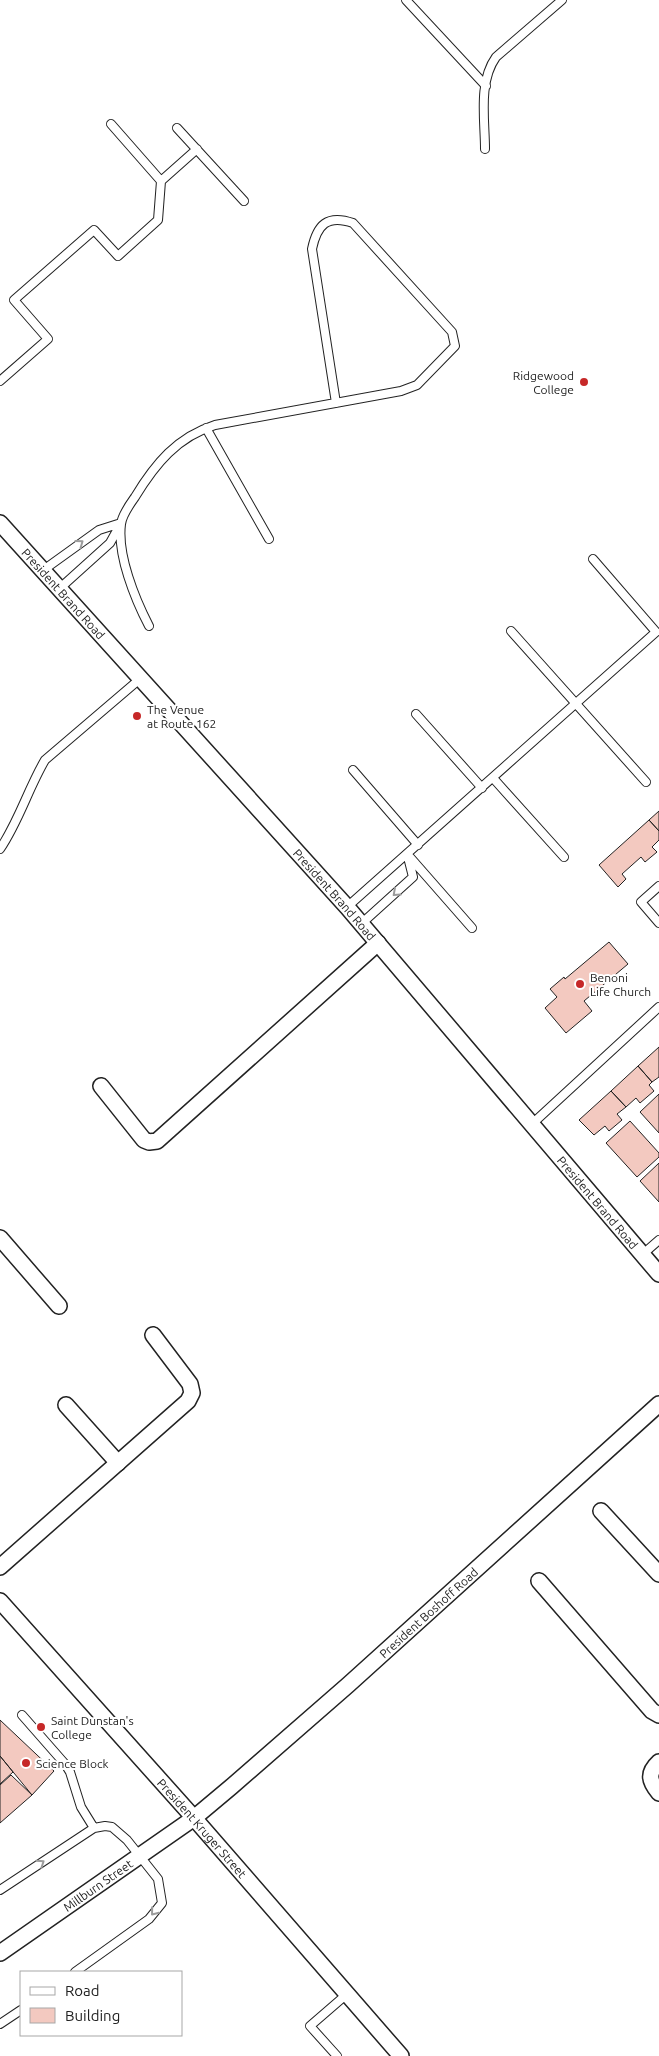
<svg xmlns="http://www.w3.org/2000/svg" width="659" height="2056" font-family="Ubuntu,sans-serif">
<rect width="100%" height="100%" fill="#fff"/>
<!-- building -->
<path fill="#f3c9c0" stroke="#222" d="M 659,811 L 659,831 L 649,820 Z
M 649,820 L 659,831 L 659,840 L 652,847 L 657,852 L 645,862 L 641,857 L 622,874 L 626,879 L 618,887 L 599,865 Z
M 609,942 L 628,964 L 584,1001 L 592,1011 L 566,1033 L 545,1008 L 557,997 L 550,989 L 564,977 L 565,979 Z
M 659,1047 L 659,1077 L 652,1082 L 638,1066 Z
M 638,1066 L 652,1082 L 649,1085 L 654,1091 L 640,1103 L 636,1098 L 626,1107 L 611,1091 Z
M 611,1091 L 626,1107 L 617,1114 L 622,1120 L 609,1131 L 605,1126 L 594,1135 L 579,1120 Z
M 659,1094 L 659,1133 L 640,1112 Z
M 630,1121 L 659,1153 L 659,1157 L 637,1177 L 606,1143 Z
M 659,1163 L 659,1202 L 640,1181 Z
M 0,1720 L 54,1771 L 32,1795 L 0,1756 Z
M 0,1756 L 13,1772 L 0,1784 Z
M 11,1775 L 32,1795 L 0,1823 L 0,1785 Z"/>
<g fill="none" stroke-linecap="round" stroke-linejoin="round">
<defs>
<path id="lane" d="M 406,0 L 486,86
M 177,128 L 244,201
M 485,149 C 485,120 478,82 496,57 L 562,0
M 161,181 L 197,149
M 0,381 L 48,339 L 14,300 L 94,230 L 118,256 L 158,220 L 161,181 L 111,124
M 206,428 L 269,539
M 42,571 L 99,530 L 121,523
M 59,589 L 110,543 L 120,525
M 149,626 C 135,599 117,555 121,524 C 122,515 130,504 135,497 C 155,464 177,437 215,425 L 401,391 L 417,385 L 455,346 L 452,332 L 353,223 C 327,214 317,225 312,249 L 336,403
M 511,631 L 646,782
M 416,714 L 482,788
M 353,770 L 418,845
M 493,778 L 564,857
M 0,849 C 19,821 28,789 45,760 L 141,678
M 408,855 L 472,928
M 659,886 L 641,902 L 659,923
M 347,907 L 656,632 L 593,559
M 361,924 L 413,877 L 408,857
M 532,1124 L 659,1007
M 643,1254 L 659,1240
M 22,1715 L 65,1764 L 70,1772 L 81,1807 L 94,1828
M 0,1890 L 94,1828 L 105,1826 L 112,1827 L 127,1840 L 158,1879 L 162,1903 L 149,1919 L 75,1972
M 0,2024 L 21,2010
M 337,2056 L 310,2026 L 347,1994"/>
<g id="street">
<path id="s1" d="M 0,523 L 347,907 L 659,1274"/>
<path d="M 101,1086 L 144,1140 L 149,1142 L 157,1141 L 378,943"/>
<path d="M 0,1238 L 59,1306"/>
<path d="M 66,1405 L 118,1463"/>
<path d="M 601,1511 L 659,1574"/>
<path d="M 0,1567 L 188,1401 L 192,1393 L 190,1384 L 153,1335"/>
<path d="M 539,1581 L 652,1711 L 659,1715"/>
<path id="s2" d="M 0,1601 L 194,1818 L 401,2056"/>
<path d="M 659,1762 C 647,1773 649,1781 659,1793"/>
<path id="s3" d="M 0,1953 L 194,1818 L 231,1787 L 348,1685 L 659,1404"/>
</g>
</defs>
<!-- lane casing -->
<use href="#lane" stroke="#222" stroke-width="10"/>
<!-- street casing -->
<use href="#street" stroke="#222" stroke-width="18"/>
<!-- lane -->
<use href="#lane" stroke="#fff" stroke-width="8"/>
<!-- street -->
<use href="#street" stroke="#fff" stroke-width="15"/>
</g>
<!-- one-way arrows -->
<defs><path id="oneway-chevron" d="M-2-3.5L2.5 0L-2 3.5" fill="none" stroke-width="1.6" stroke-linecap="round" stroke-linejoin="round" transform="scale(1.25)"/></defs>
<g stroke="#9c9c9c">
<use href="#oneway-chevron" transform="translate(80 543) rotate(-36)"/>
<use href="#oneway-chevron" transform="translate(396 893) rotate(138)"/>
<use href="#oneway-chevron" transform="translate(41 1863) rotate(-34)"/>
<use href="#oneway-chevron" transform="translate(154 1912) rotate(129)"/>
</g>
<!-- markers -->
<g fill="#c62828" stroke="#fff" stroke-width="2">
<circle cx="584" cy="382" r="5"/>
<circle cx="137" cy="716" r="5"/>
<circle cx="580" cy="984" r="5"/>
<circle cx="41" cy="1727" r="5"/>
<circle cx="26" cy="1763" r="5"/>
</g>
<g text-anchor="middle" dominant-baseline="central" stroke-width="4" stroke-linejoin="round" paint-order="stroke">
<!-- poi labels -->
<g font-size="12" fill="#222" stroke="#fff" text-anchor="start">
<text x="574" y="375" text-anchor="end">Ridgewood<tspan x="574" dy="14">College</tspan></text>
<text x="147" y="709">The Venue<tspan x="147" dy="14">at Route 162</tspan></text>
<text x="590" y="977">Benoni<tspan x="590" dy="14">Life Church</tspan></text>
<text x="51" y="1720">Saint Dunstan's<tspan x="51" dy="14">College</tspan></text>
<text x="36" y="1763">Science Block</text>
</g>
<!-- street labels -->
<g font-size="12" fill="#222" stroke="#fff">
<text stroke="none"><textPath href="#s1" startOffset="95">President Brand Road</textPath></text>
<text stroke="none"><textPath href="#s1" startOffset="500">President Brand Road</textPath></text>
<text stroke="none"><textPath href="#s1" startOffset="905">President Brand Road</textPath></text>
<text stroke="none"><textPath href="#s3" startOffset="548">President Boshoff Road</textPath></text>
<text stroke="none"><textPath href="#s2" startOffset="304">President Kruger Street</textPath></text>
<text stroke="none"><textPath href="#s3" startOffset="119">Millburn Street</textPath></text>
</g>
</g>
<!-- legend -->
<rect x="20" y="1971" width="162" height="65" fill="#ffffff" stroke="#a7a7a7"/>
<rect x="30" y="1987" width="25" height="8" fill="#ffffff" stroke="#a7a7a7"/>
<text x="65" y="1996" font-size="15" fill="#222222">Road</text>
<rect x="30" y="2008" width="25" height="15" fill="#f3c9c0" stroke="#a7a7a7"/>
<text x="65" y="2021" font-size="15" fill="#222222">Building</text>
</svg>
